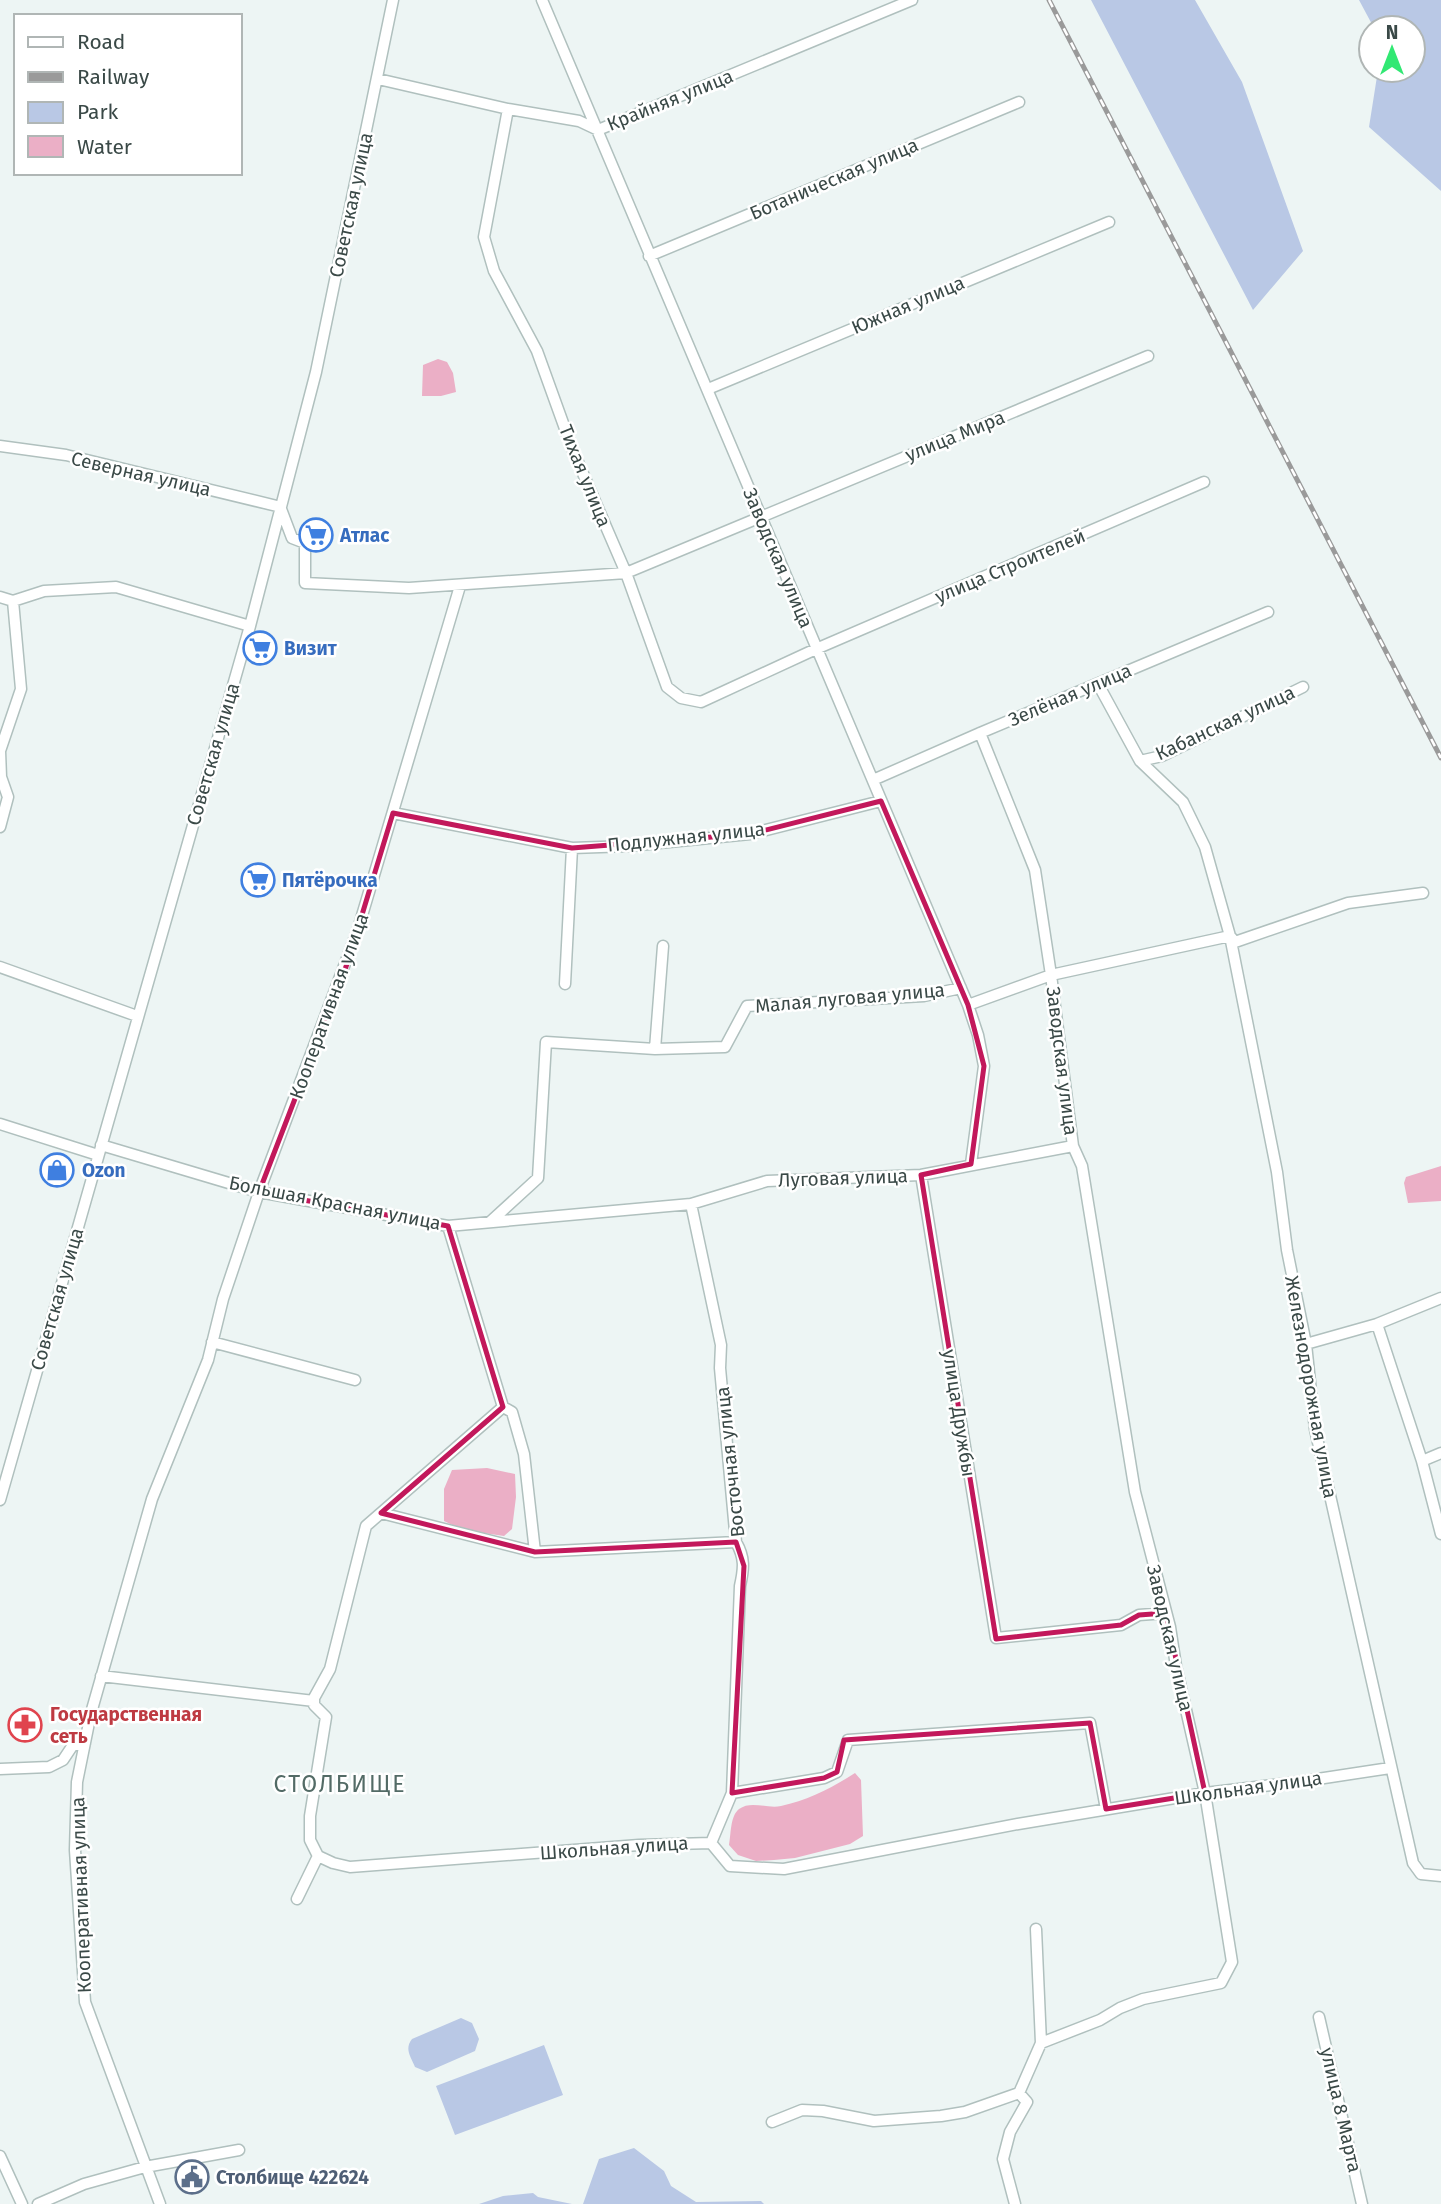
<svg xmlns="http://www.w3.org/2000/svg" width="1441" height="2204" font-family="'Fira Sans',sans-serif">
<rect width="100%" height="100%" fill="#edf5f4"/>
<!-- green -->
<path fill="#b9c8e5" d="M 1091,0 L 1195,0 L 1242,82 L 1303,251 L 1253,310 Z
M 1359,0 L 1441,0 L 1441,191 L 1369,127 L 1378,70 L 1413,70 L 1413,28 L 1374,28 Z
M 461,2018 L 472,2023 L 479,2039 L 475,2051 L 427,2072 L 415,2067 C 411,2057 404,2049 412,2039 Z
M 544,2045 L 563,2095 L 455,2135 L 436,2086 Z
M 634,2148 L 664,2171 L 671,2186 L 696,2202 L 761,2201 L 764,2204 L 583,2204 L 599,2159 Z
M 533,2193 L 538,2197 L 572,2204 L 479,2204 L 503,2196 Z"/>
<!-- water -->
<path fill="#ebafc6" d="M 438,359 L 447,362 L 453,373 L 456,392 L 441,396 L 422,396 L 423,365 Z
M 1441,1166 L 1441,1201 L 1408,1203 L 1404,1183 L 1406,1177 Z
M 487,1468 L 515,1474 L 516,1497 L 512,1529 L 504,1536 L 463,1530 L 444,1521 L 444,1489 L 452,1470 Z
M 855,1773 L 861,1780 L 863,1836 L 850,1844 L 795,1858 L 774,1860 L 756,1861 L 738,1855 L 729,1845 C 731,1835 730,1816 739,1809 C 751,1800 767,1809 781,1806 C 808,1800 832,1788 855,1773 Z"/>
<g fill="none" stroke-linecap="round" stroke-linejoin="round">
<defs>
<path id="minor" d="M 542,0 L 968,1005 L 978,1035 L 984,1066 L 971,1164
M 378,79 L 508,109 L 579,121 L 598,130 L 912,0
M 508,109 L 484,237 L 494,271 L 537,351 L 572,448 L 626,573 L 667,687 L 681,698 L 701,702 L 816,649 L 1204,482
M 649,256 L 1019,102
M 708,389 L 1109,222
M 0,446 L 66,455 L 281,507
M 281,509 L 292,538 L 305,543 L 305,583 L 409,588 L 626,573 L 1148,356
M 0,597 L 13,601 L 44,591 L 116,587 L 250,626
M 1098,684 L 1140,761
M 1303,687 L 1162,756 L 1140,761 L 1183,802 L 1205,847 L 1230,936 L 1277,1172 L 1287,1250 L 1306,1344 L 1315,1429 L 1413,1863 L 1421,1874 L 1441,1876
M 980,733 L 1035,870 L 1051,975 L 1073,1146 L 1082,1166 L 1135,1492 L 1170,1627 L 1176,1666 L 1205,1793 L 1232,1962 L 1221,1983 L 1143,1999 L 1120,2008 L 1100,2020 L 1041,2043 L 1019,2093 L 1027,2102 L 1010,2132 L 1003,2159 L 1015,2204
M 873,780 L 980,733 L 1268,612
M 393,813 L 572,848 L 629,846 L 750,834 L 881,801
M 0,827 L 8,797 L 1,777 L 0,751 L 21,689 L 13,601
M 0,967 L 137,1016
M 565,984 L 572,848
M 968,1005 L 1051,975 L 1230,936 L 1235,942 L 1348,903 L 1423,893
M 655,1049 L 663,946
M 0,1124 L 98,1155
M 101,1145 L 259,1192 L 448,1226 L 691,1204 L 767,1181 L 921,1175 L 1073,1146
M 921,1175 L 996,1638 L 1121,1625 L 1139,1615 L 1166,1613
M 691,1204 L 721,1345 L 720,1368 L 736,1542 C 745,1558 744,1568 740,1586 L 732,1793 L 711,1843
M 490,1222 L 538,1178 L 546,1042 L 655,1049 L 725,1047 L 747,1006 L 924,996 L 961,988
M 1377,1324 L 1422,1461 L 1441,1534
M 212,1342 L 355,1380
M 1306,1344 L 1377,1324 L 1441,1298
M 503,1407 L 512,1412 L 524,1454 L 535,1552
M 1422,1461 L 1441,1453
M 0,1500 L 250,626 L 316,372 L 393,0
M 381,1513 L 535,1552 L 736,1542
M 101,1676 L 314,1701
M 0,1769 L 49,1767 L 63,1760 L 73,1745 L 85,1743
M 732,1793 L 824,1778 L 837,1772 L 848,1740 L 1090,1723 L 1106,1809
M 711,1843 L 730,1866 L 784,1869 L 1018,1824 L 1205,1793 L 1298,1782 L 1390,1768
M 318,1856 L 333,1863 L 350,1867 L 639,1845 L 711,1843
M 297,1899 L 318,1856 L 310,1840 L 310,1816 L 326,1717 L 314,1705 L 314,1698 L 330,1669 L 366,1526 L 503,1407 L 448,1226
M 1036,1929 L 1041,2043
M 1319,2017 L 1362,2204
M 772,2122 L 802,2110 L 823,2111 L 874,2121 L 941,2116 L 965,2112 L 1019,2093
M 0,2156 L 22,2204
M 38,2204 L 84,2184 L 145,2167 L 239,2150
M 160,2204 L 85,2002 L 75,1850 L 77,1782 L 91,1713 L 152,1499 L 208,1360 L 223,1299 L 259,1192 L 358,929 L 460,586"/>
</defs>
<!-- minor casing -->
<use href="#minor" stroke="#b0c0be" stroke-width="13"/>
<!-- minor -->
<use href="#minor" stroke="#fff" stroke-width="10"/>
<defs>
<path id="rail" d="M 1049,0 L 1441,758"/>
</defs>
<!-- rail casing -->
<use href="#rail" stroke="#9a9a9a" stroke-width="5"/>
<!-- rail -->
<use href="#rail" stroke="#fff" stroke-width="2.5" stroke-dasharray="8" stroke-linecap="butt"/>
</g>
<!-- marked area -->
<path fill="none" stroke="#c2185b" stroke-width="5" stroke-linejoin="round" d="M 881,801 L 968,1005 L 984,1066 L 971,1164 L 921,1175 L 996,1639 L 1121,1625 L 1139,1615 L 1166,1613 L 1205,1793 L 1106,1809 L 1090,1723 L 844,1740 L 837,1772 L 824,1778 L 732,1793 L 744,1566 L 736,1542 L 535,1552 L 381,1513 L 503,1407 L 448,1226 L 259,1192 L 347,964 L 393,813 L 572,848 L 750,834 Z"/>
<!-- icons -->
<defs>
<symbol id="supermarket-ring" viewBox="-11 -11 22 22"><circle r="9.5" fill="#fff" stroke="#3f7fe0" stroke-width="1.5"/><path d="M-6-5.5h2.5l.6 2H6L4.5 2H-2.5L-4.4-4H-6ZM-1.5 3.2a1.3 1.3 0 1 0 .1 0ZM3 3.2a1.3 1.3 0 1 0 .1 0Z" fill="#3f7fe0"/></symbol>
<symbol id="shop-ring" viewBox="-11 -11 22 22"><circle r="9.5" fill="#fff" stroke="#3f7fe0" stroke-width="1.5"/><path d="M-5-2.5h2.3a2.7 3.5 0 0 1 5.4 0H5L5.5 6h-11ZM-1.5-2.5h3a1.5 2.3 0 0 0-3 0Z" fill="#3f7fe0"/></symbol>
<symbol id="pharmacy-ring" viewBox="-11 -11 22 22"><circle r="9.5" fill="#fff" stroke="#e0444e" stroke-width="1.5"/><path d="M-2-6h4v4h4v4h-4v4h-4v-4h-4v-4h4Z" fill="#e0444e"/></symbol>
<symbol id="civic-ring" viewBox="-11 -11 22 22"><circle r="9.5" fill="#fff" stroke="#5c6f8a" stroke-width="1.5"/><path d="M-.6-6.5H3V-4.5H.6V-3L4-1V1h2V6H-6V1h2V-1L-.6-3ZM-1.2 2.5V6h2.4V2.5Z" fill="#5c6f8a"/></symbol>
</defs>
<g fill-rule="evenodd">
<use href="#supermarket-ring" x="297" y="516" width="38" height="38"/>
<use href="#supermarket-ring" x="241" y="629" width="38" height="38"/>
<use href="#supermarket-ring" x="239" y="861" width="38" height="38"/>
<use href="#shop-ring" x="38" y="1151" width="38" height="38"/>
<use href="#pharmacy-ring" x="6" y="1706" width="38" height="38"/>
<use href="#civic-ring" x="173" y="2158" width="38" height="38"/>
</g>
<g text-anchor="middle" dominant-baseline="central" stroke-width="5" stroke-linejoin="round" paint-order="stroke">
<!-- street labels -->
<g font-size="19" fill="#3a4947" stroke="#fff">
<text transform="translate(670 100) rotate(-22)">Крайняя улица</text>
<text transform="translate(834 179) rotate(-23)">Ботаническая улица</text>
<text transform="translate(351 205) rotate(-78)">Советская улица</text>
<text transform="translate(908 305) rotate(-23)">Южная улица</text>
<text transform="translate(955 436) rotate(-22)">улица Мира</text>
<text transform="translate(141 474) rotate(13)">Северная улица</text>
<text transform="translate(585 476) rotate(68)">Тихая улица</text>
<text transform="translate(778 558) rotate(67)">Заводская улица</text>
<text transform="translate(1010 566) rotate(-23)">улица Строителей</text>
<text transform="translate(1070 695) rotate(-23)">Зелёная улица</text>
<text transform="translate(1225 723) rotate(-25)">Кабанская улица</text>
<text transform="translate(213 754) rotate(-74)">Советская улица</text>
<text transform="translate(686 837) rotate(-6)">Подлужная улица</text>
<text transform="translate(850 998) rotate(-5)">Малая луговая улица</text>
<text transform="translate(329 1006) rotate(-70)">Кооперативная улица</text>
<text transform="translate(1062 1061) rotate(83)">Заводская улица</text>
<text transform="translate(843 1178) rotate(-2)">Луговая улица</text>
<text transform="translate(335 1203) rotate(11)">Большая Красная улица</text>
<text transform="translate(57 1299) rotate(-74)">Советская улица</text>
<text transform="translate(1311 1387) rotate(80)">Железнодорожная улица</text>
<text transform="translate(959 1413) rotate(81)">улица Дружбы</text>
<text transform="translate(730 1462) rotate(-96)">Восточная улица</text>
<text transform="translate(1170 1638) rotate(77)">Заводская улица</text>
<text transform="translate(1248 1788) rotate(-8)">Школьная улица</text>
<text transform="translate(614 1848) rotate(-4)">Школьная улица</text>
<text transform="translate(81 1895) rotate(-92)">Кооперативная улица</text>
<text transform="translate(1341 2110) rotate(77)">улица 8 Марта</text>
</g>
<!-- shop labels -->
<g font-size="19" font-weight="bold" fill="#366cbe" stroke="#fff" text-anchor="start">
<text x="340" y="535">Атлас</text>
<text x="284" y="648">Визит</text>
<text x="282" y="880">Пятёрочка</text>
<text x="82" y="1170">Ozon</text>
</g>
<!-- health labels -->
<g font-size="19" font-weight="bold" fill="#be3a42" stroke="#fff" text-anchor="start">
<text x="50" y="1714">Государственная<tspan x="50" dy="22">сеть</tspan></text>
</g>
<!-- service labels -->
<g font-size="19" font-weight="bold" fill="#4e5e75" stroke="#fff" text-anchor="start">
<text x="216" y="2177">Столбище 422624</text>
</g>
<!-- quarter labels -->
<g font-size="23" letter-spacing="2" fill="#536b66" stroke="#fff">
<text x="340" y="1784">СТОЛБИЩЕ</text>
</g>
</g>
<!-- legend -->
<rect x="14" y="14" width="228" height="161" fill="#ffffff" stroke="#b0b6b5" stroke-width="2"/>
<rect x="28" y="37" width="35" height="10" fill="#ffffff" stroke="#b0b6b5" stroke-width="2"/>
<text x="77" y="49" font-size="21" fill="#3a4947">Road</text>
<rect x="28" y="72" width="35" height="10" fill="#9a9a9a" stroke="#b0b6b5" stroke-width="2"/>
<text x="77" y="84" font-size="21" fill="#3a4947">Railway</text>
<rect x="28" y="102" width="35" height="21" fill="#b9c8e5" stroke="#b0b6b5" stroke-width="2"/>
<text x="77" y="119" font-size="21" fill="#3a4947">Park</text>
<rect x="28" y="136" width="35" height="21" fill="#ebafc6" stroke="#b0b6b5" stroke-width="2"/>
<text x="77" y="154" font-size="21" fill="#3a4947">Water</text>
<!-- north arrow -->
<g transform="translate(1392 49)"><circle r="33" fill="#ffffff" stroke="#b0b6b5" stroke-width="2"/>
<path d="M0-5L12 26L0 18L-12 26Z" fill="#31e873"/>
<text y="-10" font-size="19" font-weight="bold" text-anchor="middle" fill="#3a4947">N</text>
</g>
</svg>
